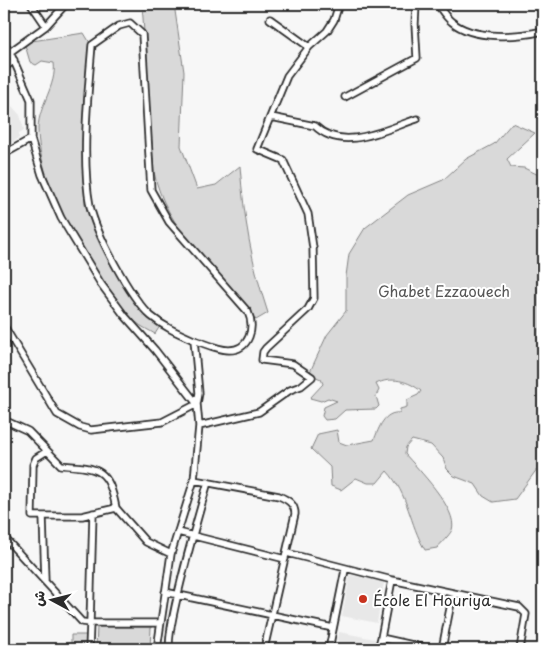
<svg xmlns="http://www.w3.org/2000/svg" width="547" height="653" font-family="'Playpen Sans','Playpen Sans Arabic',sans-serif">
<rect width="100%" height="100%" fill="#f7f7f7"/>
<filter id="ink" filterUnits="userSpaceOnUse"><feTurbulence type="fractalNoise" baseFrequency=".02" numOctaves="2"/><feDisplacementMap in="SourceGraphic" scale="10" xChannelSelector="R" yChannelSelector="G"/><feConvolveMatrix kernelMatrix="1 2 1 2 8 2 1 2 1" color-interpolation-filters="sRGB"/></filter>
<g filter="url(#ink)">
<!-- built -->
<path fill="#e8e8e8" d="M 7,97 L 11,102 L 10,104 L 20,115 L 24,130 L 19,133 L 19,138 L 4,148 L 4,99 Z
M 350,575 L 384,582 L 377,623 L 342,616 Z
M 339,632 L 375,639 L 373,649 L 336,649 Z"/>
<!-- green -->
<path fill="#d9d9d9" stroke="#828282" d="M 142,4 L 174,4 L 184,72 L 181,146 L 197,189 L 216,185 L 240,166 C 244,218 251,262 268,313 L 256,320 C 220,278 164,226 154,172 Z
M 84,33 L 90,43 L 83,141 L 85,205 L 120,281 L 148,316 L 160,326 L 155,334 C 149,330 141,327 136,322 C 95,285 37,184 38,128 C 39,105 57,85 54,63 L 42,61 L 36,65 L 30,62 L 25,45 L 32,41 Z
M 512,123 L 535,133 L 507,159 L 511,167 L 524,168 L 543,177 L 543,461 L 515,499 L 493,502 L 483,496 L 475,484 L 454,476 L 447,469 L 443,458 L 431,445 L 412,440 L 406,447 L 405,454 C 417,468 459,510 452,530 C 449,536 441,543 437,548 L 425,550 C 409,523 409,495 387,471 L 377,483 L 368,483 L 356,478 L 341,490 L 331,486 L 330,467 L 311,449 L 318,434 L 337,430 L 339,442 L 347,445 L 374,440 C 379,428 384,411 400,413 L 400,409 L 407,407 L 407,400 L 418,395 L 421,391 C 409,381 391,376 376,384 L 379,390 L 376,396 L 379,406 L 376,409 L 345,410 L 335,419 L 325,420 L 322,416 L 324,407 L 337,401 L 328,398 L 321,401 L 310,398 L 323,384 L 321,379 L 309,374 L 327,335 L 346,311 L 346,276 L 349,254 L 365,228 L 408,195 L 443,180 L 466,159 L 494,144 Z
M 97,627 L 151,627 L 150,649 L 96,649 Z
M 71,635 L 87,635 L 87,649 L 71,649 Z"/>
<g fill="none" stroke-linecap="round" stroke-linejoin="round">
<defs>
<path id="minor" d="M 31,4 L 46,26
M 437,4 C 441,9 446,18 452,22 C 473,40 518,37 543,31
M 270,19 L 309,47
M 4,44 L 10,52 L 31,100 L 31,139 L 42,175 L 61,218 L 101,284 L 124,315 L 155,350 L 197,404 L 199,426 L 194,480 L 171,554 L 157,649
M 10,52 L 46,26 L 66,4
M 4,68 L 14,60
M 345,97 L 417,58 L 415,24 L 416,4
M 271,117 L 315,126 C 343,153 386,129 417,119
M 4,154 L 31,139
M 4,326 L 57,414 L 80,427 L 91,430 L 162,422 L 197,404 L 199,393 L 194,340 C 204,343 218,350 229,350 C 250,350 255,327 248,312 L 169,222 L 151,190 L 142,34 L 130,23 L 119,26 L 92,45 C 88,92 81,160 90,206 C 96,233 130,298 151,316 C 164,327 178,333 194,340
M 4,420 L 28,431 L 61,465 C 100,468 108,468 116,508
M 199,426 L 259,412 L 290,390 L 301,386 L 312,377 L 293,364 L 262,360 L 263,352 L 266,348 L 308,309 L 314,298 L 313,248 L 308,214 L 283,160 L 257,149 L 287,76 L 309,47 L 327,31 L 334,20 L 339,4
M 47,451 L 36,458 L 33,465 L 32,516 L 82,516 L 116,508 L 146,542 L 171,554
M 194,480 L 279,496 C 288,500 295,504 295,514 L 264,649
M 93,513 L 90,623 L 160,623
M 43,516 L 45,580
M 178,532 L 285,559
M 4,537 L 82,622 L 90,623 L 89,649
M 287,553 L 392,580
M 165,592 L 333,628
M 381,638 L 392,580 L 519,607 L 526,614 L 520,649
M 170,649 C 164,634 201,506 208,482
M 329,649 L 345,570
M 378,649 L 381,638 L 431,649
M 442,649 L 453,593"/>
</defs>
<!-- minor casing -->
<use href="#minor" stroke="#2b2b2b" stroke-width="9"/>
<!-- minor -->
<use href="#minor" stroke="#fff" stroke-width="5.5"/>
</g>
</g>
<!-- markers -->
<circle fill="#c8321e" stroke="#fff" stroke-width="2" cx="363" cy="599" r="5"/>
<g text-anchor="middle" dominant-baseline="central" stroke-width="4" stroke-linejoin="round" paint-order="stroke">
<!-- park labels -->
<g font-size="15" fill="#565656" stroke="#fff">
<text x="444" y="290">Ghabet Ezzaouech</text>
</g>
<!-- poi labels -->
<g font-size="15" fill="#2b2b2b" stroke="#fff" text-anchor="start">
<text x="373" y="599">École El Houriya</text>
</g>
</g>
<!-- margin -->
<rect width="547" height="653" fill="none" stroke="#fff" stroke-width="20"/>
<rect x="10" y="10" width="527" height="633" fill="none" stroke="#2b2b2b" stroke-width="2" filter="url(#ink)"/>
<!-- north arrow -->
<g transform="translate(52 600) rotate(277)" stroke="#ffffff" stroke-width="4" paint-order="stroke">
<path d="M0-4L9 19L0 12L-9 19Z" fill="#2b2b2b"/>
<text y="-8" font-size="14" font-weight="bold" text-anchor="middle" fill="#2b2b2b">ش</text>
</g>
</svg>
